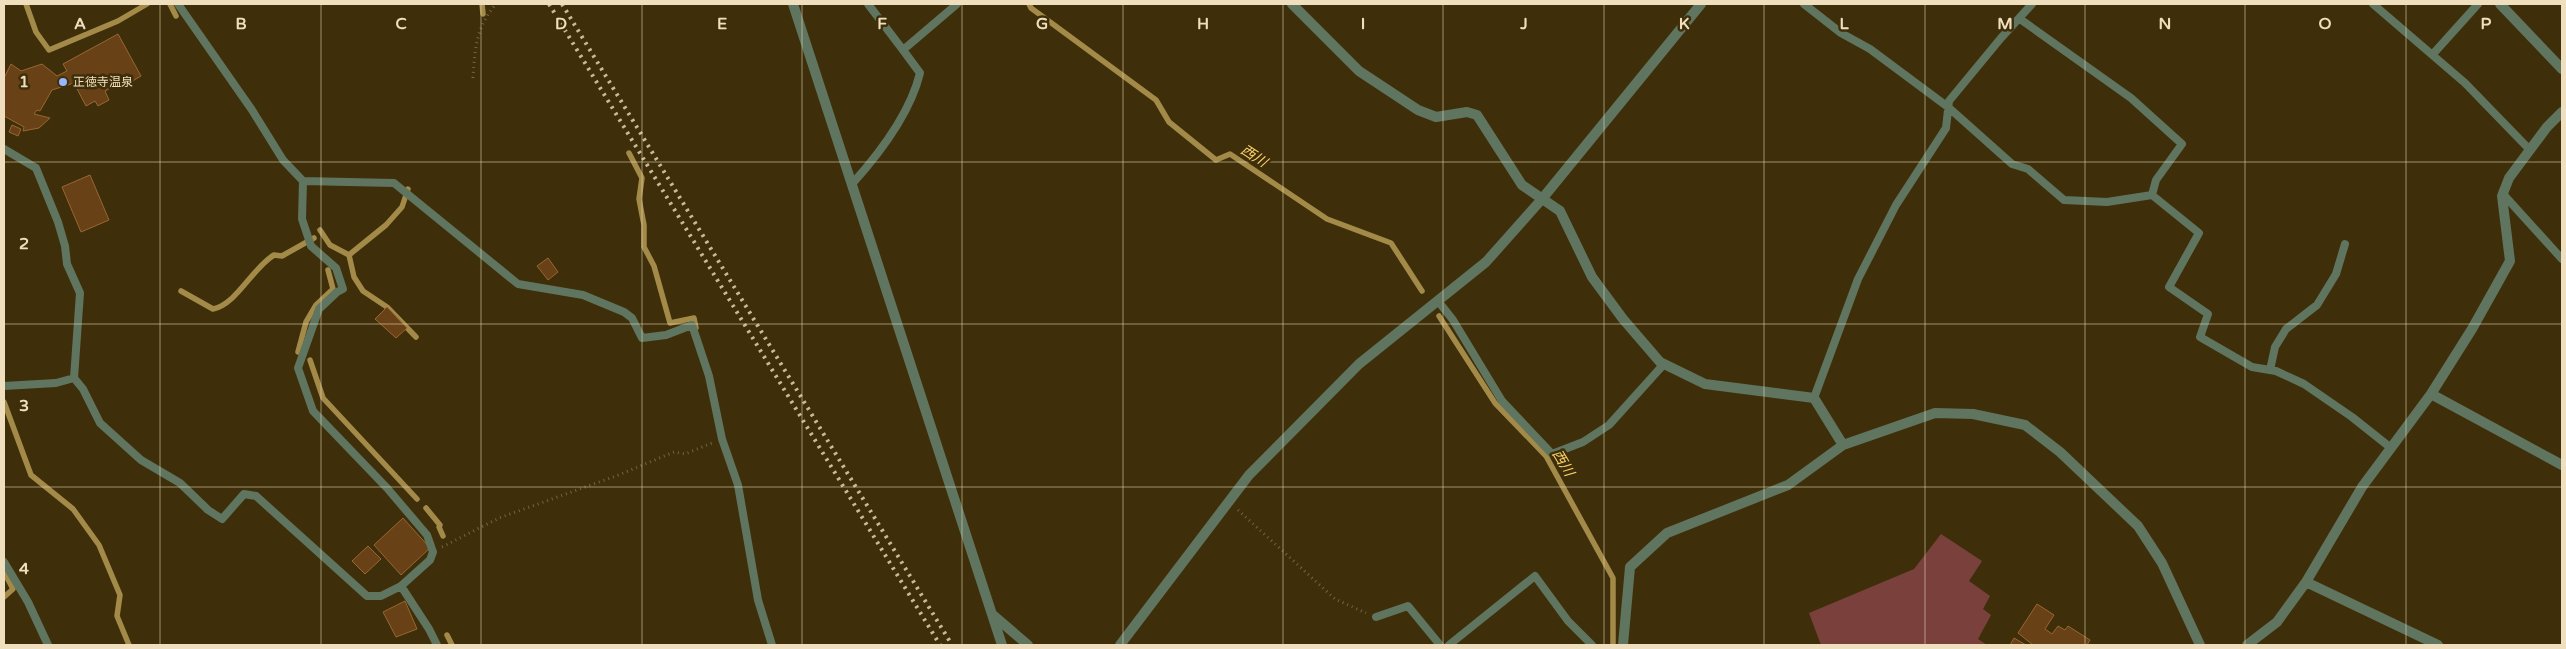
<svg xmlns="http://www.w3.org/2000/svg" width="2566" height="649" font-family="'Varela Round','Noto Sans JP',sans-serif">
<rect width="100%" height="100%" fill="#3e2f0a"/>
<!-- green -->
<path fill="#7a413c" d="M 1941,534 L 1982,561 L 1969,581 L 1990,596 L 1983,609 L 1991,615 L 1978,639 L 1987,645 L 1821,645 L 1809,613 L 1914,569 Z"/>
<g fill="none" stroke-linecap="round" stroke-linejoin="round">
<!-- stream -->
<path stroke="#a38a49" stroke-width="5.5" d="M 26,4 L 36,32 L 49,50 L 118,21 L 147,4
M 170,4 L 176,16
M 482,4 L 483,14
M 1029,4 L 1031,8 L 1156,100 L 1169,122 L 1216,160 L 1230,154 L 1327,219 L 1391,243 L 1422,291
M 629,153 L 642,178 L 639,199 L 644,225 L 644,247 L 654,266 L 670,323 L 694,318 L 696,328
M 408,189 L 402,207 L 386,225 L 349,255 L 354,277 L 363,291 L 387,307 L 416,337
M 320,230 L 330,245 L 349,255
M 181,291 L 213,309 C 237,304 253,267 274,255 L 282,256 L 314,238
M 1439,316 L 1495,403 L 1546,456 L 1613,578 L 1613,645
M 298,352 L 306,322 L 316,305 L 333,289 L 328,270
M 310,360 L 323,398 L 417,499
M 4,402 L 31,475 L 73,509 L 99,545 L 120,595 L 117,616 L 129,645
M 426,508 L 440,525 L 439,527 L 443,536
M 4,572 L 13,589 L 4,597
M 447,635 L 452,645"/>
</g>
<!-- building -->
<path fill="#684116" stroke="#986732" d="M 118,34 L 141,76 L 126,85 L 124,81 L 105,91 L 109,100 L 98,106 L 95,101 L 86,106 L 74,83 L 52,90 L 40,111 L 37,110 L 34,114 L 50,118 L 39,128 L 23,131 L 24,127 L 4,116 L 4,78 L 11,64 L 21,71 L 42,64 L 57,76 L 67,71 L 63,64 Z
M 12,125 L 21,129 L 18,136 L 9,132 Z
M 90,175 L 109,220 L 81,232 L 62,187 Z
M 548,258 L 558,272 L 548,280 L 537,266 Z
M 387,307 L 407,328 L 396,338 L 375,319 Z
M 403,518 L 430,548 L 401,575 L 374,545 Z
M 368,546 L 381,559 L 365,574 L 352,561 Z
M 405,601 L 417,629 L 396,637 L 383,612 Z
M 2037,604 L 2054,615 L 2045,629 L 2052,634 L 2058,626 L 2065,630 L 2068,626 L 2090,640 L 2087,645 L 2033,645 L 2018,633 Z
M 2014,638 L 2026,645 L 2010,645 Z"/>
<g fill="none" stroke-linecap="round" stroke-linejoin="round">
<!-- path -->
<path stroke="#746441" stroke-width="3" stroke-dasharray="1 4" stroke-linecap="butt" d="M 473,78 C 475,48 476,27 496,4
M 1238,510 L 1335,599 L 1366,613
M 442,547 L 499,518 L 616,476 L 674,452 L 685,454 L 712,443"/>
<!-- service -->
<path stroke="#5f755f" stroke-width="8" d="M 178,4 L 252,110 L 283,160 L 303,181 L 394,183 L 518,284 L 583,295 L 624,312 L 632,318 L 642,338 L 666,335 L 692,325 L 709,376 L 722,439 L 738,485 L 758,600 L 772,645
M 868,4 L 903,50 L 957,4
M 1804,4 L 1841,33 L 1870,49 L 1948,107 L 2012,164 L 2028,169 L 2064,200 L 2107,202 L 2152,195 L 2199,233 L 2169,287 L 2208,314 L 2200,337 L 2252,367 L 2276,371 L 2304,384 L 2352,417 L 2391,448
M 2373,4 L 2465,83 L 2530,150
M 2020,19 L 2131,98 L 2182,144 L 2156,180 L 2152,195
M 2433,54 L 2478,4
M 4,149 L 36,168 L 58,222 L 65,246 L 67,264 L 80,293 L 74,378 L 83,389 L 100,423 L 141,460 L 180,483 L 208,510 L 222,519 L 244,494 L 256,496 L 367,596 L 381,596 L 401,586
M 303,181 L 302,219 L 311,246 L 336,268 L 343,289 L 337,292 L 319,309 L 298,368 L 313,411 L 387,488 L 427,535 L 433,552 L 430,560 L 401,586 L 429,629 L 437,645
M 852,184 C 880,153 910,114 920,73 L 903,50
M 2503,194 L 2562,259
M 1438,301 L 1453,320 L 1502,401 L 1552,454 L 1583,442 L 1609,425 L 1664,364
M 2270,370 L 2275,347 L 2286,329 L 2317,305 L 2336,274 L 2345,244
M 4,386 L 56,383 L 74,378
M 1814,398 L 1858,279 L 1896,205 L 1946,128 L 1949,101 L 2001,38 L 2032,4
M 4,562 L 28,602 L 48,645
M 1376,617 L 1408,606 L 1440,645
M 1449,645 L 1535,576 L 1568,621 L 1592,645"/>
<!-- minor -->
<path stroke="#5f755f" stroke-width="10" d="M 793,4 L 1002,645
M 1292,4 L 1359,71 L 1418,110 L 1436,117 L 1467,112 L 1477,115 L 1522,185 L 1560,211 L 1592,277 L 1623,319 L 1660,362 L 1705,384 L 1814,398 L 1843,445
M 2500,4 L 2562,69
M 2431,394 L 2562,465
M 2306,582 L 2438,645
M 993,615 L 1028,645
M 1120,645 L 1249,475 L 1359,364 L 1486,262 L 1542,199 L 1701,4
M 1623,645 L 1630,567 L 1667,533 L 1788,485 L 1843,445 L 1935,413 L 1973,414 L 2025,425 L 2060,452 L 2138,526 L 2162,563 L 2200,645
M 2247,645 L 2277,622 L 2306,582 L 2362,487 L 2431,394 L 2472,329 L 2510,261 L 2502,196 L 2509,178 L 2547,127 L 2562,112"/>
<!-- rail -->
<path stroke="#caba98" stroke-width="4" stroke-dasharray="2.5 5" stroke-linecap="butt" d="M 549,4 L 940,645
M 562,4 L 952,645"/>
</g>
<!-- grid -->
<path fill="none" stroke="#efdfbe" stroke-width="1" stroke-opacity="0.55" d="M 160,4 L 160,645M 321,4 L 321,645M 481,4 L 481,645M 642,4 L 642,645M 802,4 L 802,645M 962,4 L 962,645M 1123,4 L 1123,645M 1283,4 L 1283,645M 1443,4 L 1443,645M 1604,4 L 1604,645M 1764,4 L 1764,645M 1925,4 L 1925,645M 2085,4 L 2085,645M 2245,4 L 2245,645M 2406,4 L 2406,645M 4,162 L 2562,162M 4,324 L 2562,324M 4,487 L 2562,487"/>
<!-- markers -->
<circle fill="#96b6fd" stroke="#3e2f0a" stroke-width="2" cx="63" cy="82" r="5"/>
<g text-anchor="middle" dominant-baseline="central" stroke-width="5" stroke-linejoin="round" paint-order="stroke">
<!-- poi labels -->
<g font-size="12" fill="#efdfbe" stroke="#3e2f0a" text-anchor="start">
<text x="73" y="82">正徳寺温泉</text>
</g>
<!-- water labels -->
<g font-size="14" font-style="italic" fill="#fcd06c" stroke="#3e2f0a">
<text transform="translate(1254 156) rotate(33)">西川</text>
<text transform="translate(1563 463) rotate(59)">西川</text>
</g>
</g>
<g font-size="16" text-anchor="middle" font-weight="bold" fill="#efdfbe" stroke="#3e2f0a" stroke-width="5" stroke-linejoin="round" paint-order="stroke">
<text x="80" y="29">A</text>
<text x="241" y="29">B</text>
<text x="401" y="29">C</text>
<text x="561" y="29">D</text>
<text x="722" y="29">E</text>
<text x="882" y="29">F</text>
<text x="1042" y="29">G</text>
<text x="1203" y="29">H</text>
<text x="1363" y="29">I</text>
<text x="1524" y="29">J</text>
<text x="1684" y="29">K</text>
<text x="1844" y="29">L</text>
<text x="2005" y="29">M</text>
<text x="2165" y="29">N</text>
<text x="2325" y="29">O</text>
<text x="2486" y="29">P</text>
<text x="24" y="87">1</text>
<text x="24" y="249">2</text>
<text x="24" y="411">3</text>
<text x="24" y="574">4</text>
</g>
<!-- border -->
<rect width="2566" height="649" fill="none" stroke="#efdfbe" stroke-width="10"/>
</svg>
